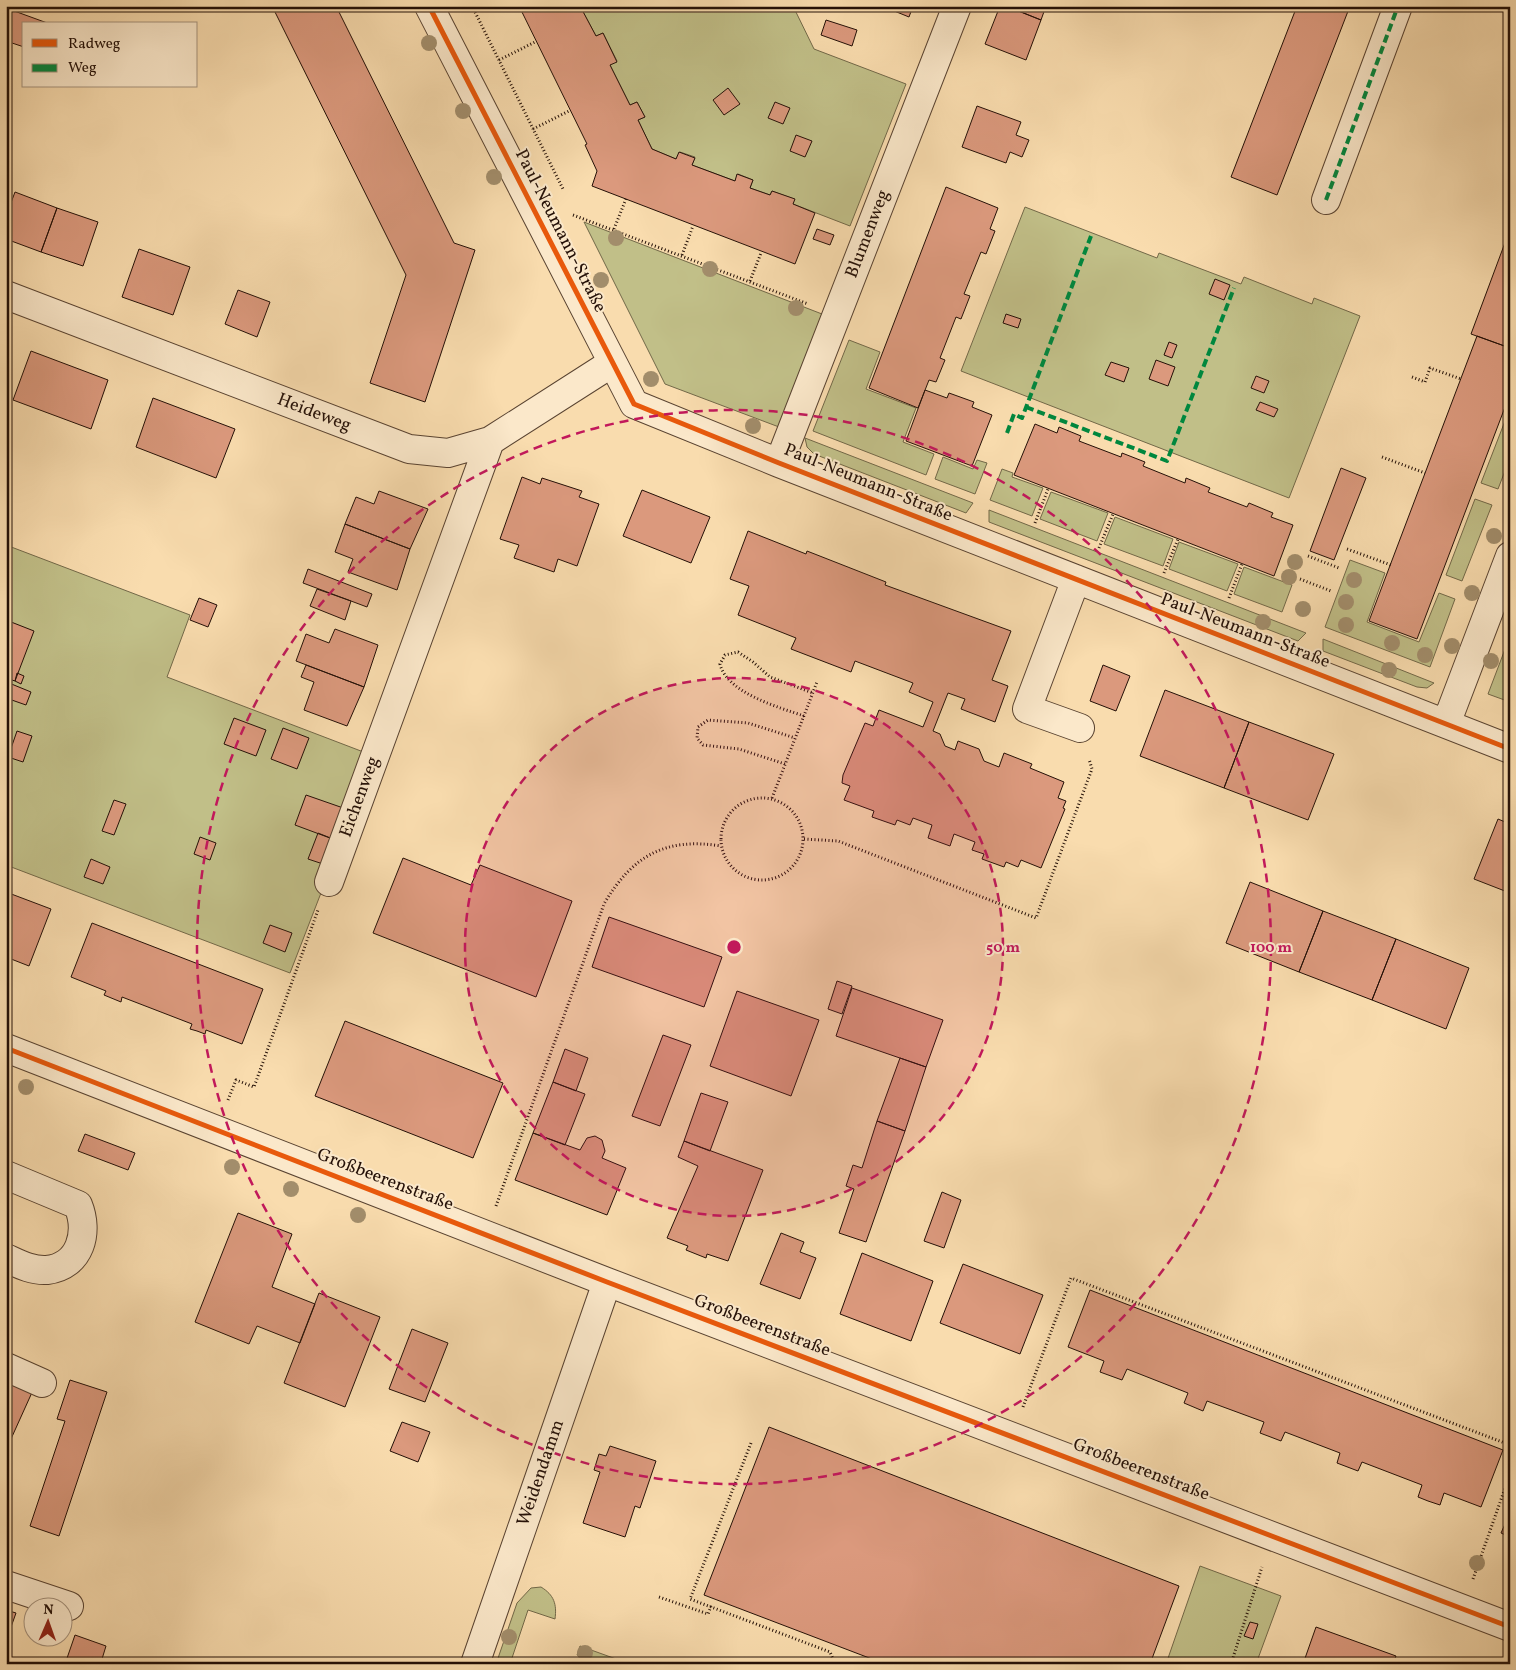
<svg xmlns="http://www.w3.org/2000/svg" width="1516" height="1670" font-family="Vollkorn,serif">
<rect width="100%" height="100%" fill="#f9dcae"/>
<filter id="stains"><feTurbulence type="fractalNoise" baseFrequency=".004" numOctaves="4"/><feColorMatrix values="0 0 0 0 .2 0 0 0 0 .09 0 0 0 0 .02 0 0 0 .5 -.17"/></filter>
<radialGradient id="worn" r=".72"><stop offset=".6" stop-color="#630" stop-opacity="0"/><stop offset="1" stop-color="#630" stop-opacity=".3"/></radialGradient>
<!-- green -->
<path fill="#c1bf88" stroke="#726848" d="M 580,6 L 793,6 L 814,49 L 906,84 L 850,226 L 793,204 L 794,199 L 772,191 L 770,195 L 750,188 L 753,180 L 738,174 L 735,181 L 692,165 L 695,157 L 680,152 L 676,159 L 652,149 L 638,120 L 645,117 L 637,102 L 630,105 L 610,65 L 617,61 L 603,33 L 596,36 Z
M 1025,207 L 1157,258 L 1159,253 L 1241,284 L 1244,277 L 1312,304 L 1314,298 L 1360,316 L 1289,498 L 961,371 Z
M 584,222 L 822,314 L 779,427 L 665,384 Z
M 849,340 L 880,352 L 866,389 L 916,408 L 903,442 L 934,454 L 926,475 L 813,431 Z
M 1510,408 L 1510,458 L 1498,489 L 1481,483 Z
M 805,438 L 973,503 L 966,513 L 814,454 L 807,447 Z
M 943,457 L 973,469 L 977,460 L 987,463 L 975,494 L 935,479 Z
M 1002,469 L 1013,473 L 1012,477 L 1043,488 L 1032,516 L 990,500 Z
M 1051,492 L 1108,513 L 1097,541 L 1040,519 Z
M 1475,499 L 1492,505 L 1462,581 L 1446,575 Z
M 989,510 L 1306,633 L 1298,641 L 989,522 Z
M 1115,517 L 1173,539 L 1163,566 L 1104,544 Z
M 1179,542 L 1238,564 L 1227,591 L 1169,569 Z
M 6,545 L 190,615 L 167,677 L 374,756 L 290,973 L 6,865 Z
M 1350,560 L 1385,573 L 1367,622 L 1419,642 L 1439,593 L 1455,599 L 1430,667 L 1325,627 Z
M 1244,567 L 1292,585 L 1282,612 L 1234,594 Z
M 1510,636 L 1510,702 L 1488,694 Z
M 1323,639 L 1434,683 L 1427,688 L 1417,687 L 1323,651 Z
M 1200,1566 L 1281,1596 L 1256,1664 L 1166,1664 Z
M 541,1587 C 554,1595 557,1604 555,1619 L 528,1610 L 510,1664 L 496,1664 L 517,1603 L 531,1588 Z
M 580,1646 L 630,1664 C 610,1664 595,1662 577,1655 Z"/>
<!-- building -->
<path fill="#db997d" stroke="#241007" d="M 272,6 L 336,6 L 454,243 L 475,250 L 425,402 L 370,383 L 406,275 Z
M 519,6 L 580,6 L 596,36 L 603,33 L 617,62 L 610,65 L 630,105 L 637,102 L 645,117 L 638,120 L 652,149 L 676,159 L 679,152 L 695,158 L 692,165 L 735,181 L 737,174 L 753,180 L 750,188 L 770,195 L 772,191 L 795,199 L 793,204 L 815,213 L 795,264 L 592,186 L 597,171 L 585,145 L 587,144 Z
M 882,6 L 913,6 L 909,17 Z
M 1000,6 L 1006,6 L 1041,20 L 1026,60 L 985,44 Z
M 1006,6 L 1046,6 L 1041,20 Z
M 1297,6 L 1350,6 L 1277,195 L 1231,177 Z
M 6,8 L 50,24 L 24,24 L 24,47 L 6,41 Z
M 826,20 L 857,30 L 852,46 L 821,35 Z
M 728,88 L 740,104 L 724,115 L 713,100 Z
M 775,102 L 790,108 L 783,124 L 768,118 Z
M 977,106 L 1021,122 L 1016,135 L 1029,140 L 1022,157 L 1010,152 L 1006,163 L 962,147 Z
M 796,135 L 812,141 L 805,157 L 790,151 Z
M 946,187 L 998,208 L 990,229 L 995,231 L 986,254 L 981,252 L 964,294 L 970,296 L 961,319 L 956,317 L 940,358 L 945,360 L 936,382 L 929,380 L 918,408 L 869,388 Z
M 15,192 L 57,208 L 41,252 L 6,239 L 6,216 Z
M 57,208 L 98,222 L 83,266 L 41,252 Z
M 817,229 L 834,235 L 830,245 L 813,239 Z
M 1506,240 L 1510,242 L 1510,348 L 1471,334 Z
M 139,249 L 190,267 L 173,315 L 122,297 Z
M 1215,279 L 1230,285 L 1224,300 L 1209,294 Z
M 238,290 L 270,302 L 257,337 L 225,324 Z
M 1006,314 L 1021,319 L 1018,328 L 1003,323 Z
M 1477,336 L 1510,348 L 1510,394 L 1417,639 L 1369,621 Z
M 1169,342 L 1177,345 L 1172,358 L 1164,355 Z
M 31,351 L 108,380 L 91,429 L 13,400 Z
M 1156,360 L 1175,367 L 1168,386 L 1149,379 Z
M 1111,362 L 1129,368 L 1124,382 L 1105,375 Z
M 1256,376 L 1269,381 L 1264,393 L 1251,388 Z
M 925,390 L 947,398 L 949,393 L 974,402 L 972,407 L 992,415 L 972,466 L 906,441 Z
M 153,398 L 235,429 L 216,478 L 136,447 Z
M 1260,402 L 1278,409 L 1274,417 L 1256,410 Z
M 1035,424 L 1057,433 L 1059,427 L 1081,436 L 1079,441 L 1121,457 L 1122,453 L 1145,462 L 1143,466 L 1185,483 L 1186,478 L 1210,488 L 1208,492 L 1247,507 L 1249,503 L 1273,513 L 1271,517 L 1293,525 L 1274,576 L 1014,475 Z
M 1341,468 L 1366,478 L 1334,560 L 1310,551 Z
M 522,477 L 540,484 L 542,478 L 582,491 L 579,497 L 599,504 L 577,566 L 558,559 L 554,572 L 514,558 L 519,545 L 500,539 Z
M 642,490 L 710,517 L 691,563 L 623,536 Z
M 379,491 L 428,509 L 410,549 L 345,524 L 356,497 L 374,504 Z
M 345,524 L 410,549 L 397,590 L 348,572 L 353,559 L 335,552 Z
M 748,531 L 806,554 L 807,551 L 886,582 L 885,585 L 1011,631 L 992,680 L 1008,686 L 995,722 L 961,709 L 965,699 L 948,693 L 933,731 L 940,734 L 945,746 L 955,750 L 958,741 L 979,749 L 984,761 L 999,767 L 1004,753 L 1032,764 L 1030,768 L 1064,782 L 1058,798 L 1066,801 L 1063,808 L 1065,809 L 1041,868 L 1021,860 L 1018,867 L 1006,862 L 1004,867 L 982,859 L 984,854 L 972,850 L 975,842 L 954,834 L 950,846 L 928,838 L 932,825 L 913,818 L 910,825 L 897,820 L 895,825 L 872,817 L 874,811 L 844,800 L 850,786 L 842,783 L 843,775 L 865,723 L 873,726 L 879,710 L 923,727 L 933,702 L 909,692 L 913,683 L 855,661 L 851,672 L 791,649 L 796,638 L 738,615 L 749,586 L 730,579 Z
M 308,569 L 372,594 L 367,607 L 303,583 Z
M 317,589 L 351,601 L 345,620 L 310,606 Z
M 199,598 L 217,605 L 208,627 L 190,620 Z
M 6,620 L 34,631 L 15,681 L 6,678 Z
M 335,629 L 378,645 L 364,687 L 296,661 L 306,634 L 329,643 Z
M 306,665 L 364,687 L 347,726 L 304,710 L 314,682 L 301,677 Z
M 1103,665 L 1130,676 L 1116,711 L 1090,701 Z
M 17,673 L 24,676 L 21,684 L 15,681 Z
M 9,683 L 31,692 L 26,705 L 6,698 Z
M 1165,690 L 1249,722 L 1224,788 L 1140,756 Z
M 234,718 L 266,730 L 256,756 L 224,744 Z
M 1249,722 L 1334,754 L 1308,820 L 1224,788 Z
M 283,728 L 309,738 L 297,769 L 271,759 Z
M 17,731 L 32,736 L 23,762 L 8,757 Z
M 306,795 L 349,810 L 338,841 L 295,825 Z
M 114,800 L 126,804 L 114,835 L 102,831 Z
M 1498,819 L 1510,824 L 1510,893 L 1474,879 Z
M 318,833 L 338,841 L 329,866 L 308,859 Z
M 200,837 L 216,843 L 210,860 L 194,854 Z
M 403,858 L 471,885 L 480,865 L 572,901 L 536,997 L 373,933 Z
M 91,859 L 110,867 L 103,884 L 84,877 Z
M 1250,882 L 1323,911 L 1299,972 L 1226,943 Z
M 6,892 L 51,909 L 29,966 L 6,957 Z
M 1323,911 L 1396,939 L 1372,1000 L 1299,972 Z
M 609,917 L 722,957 L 704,1007 L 592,967 Z
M 92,923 L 263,989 L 242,1044 L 206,1030 L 205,1034 L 197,1031 L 190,1029 L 192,1024 L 122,997 L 121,1002 L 104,995 L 106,991 L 71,977 Z
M 270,925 L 292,933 L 285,952 L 263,943 Z
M 1396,939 L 1469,968 L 1446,1029 L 1372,1000 Z
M 837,981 L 852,986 L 842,1014 L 828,1009 Z
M 852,988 L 943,1020 L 926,1067 L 836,1036 Z
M 737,991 L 819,1020 L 791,1096 L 710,1066 Z
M 345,1021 L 503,1083 L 473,1158 L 315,1096 Z
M 663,1035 L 691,1045 L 660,1126 L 632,1116 Z
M 565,1049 L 588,1058 L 576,1091 L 553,1082 Z
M 900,1058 L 926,1067 L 905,1131 L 877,1121 Z
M 553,1082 L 585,1094 L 565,1145 L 533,1133 Z
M 701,1093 L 728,1102 L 710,1151 L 684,1141 Z
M 877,1121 L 905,1131 L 866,1242 L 839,1233 L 854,1189 L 846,1186 L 853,1165 L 862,1168 Z
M 533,1133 L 580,1150 L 587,1138 L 595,1136 L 602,1140 L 605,1151 L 602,1158 L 626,1168 L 607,1215 L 515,1180 Z
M 85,1134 L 135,1153 L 128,1170 L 78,1151 Z
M 684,1141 L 763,1170 L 728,1261 L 707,1254 L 706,1258 L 686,1250 L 688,1246 L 667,1238 L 698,1166 L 678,1157 Z
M 942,1192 L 961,1200 L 944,1248 L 924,1241 Z
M 238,1213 L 292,1234 L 272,1287 L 315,1304 L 300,1343 L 257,1326 L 249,1344 L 195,1322 Z
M 781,1233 L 804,1242 L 800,1252 L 816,1258 L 800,1299 L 760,1284 Z
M 862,1253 L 933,1281 L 911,1341 L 840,1314 Z
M 963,1264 L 1043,1295 L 1020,1354 L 940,1323 Z
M 1090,1290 L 1503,1450 L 1481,1507 L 1444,1493 L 1440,1505 L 1428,1501 L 1418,1497 L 1422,1485 L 1362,1462 L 1358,1471 L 1337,1463 L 1340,1453 L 1285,1432 L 1281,1441 L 1268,1436 L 1260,1433 L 1264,1422 L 1207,1401 L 1203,1411 L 1184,1403 L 1188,1393 L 1127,1369 L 1122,1380 L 1100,1372 L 1104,1361 L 1068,1347 Z
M 319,1293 L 380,1317 L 345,1407 L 284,1383 Z
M 412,1329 L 448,1343 L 425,1402 L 389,1389 Z
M 6,1376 L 34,1388 L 6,1450 Z
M 70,1380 L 107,1392 L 59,1536 L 30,1526 L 65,1421 L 57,1419 Z
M 402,1422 L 430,1432 L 418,1462 L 390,1451 Z
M 769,1427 L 1179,1586 L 1150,1664 L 885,1664 L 704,1595 Z
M 610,1446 L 656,1461 L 640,1508 L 635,1506 L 625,1537 L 583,1523 L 600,1472 L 594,1470 L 599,1454 L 606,1456 Z
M 1510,1513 L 1510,1537 L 1501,1533 Z
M 6,1610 L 16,1613 L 6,1641 Z
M 1250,1622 L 1258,1624 L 1253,1639 L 1244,1636 Z
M 1316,1627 L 1396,1656 L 1393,1664 L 1303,1664 Z
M 75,1635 L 106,1646 L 102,1659 L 114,1664 L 65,1664 Z"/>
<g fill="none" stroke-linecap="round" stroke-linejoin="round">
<defs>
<path id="minor" d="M 429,6 L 634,404 L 779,463 L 1510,749
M 1326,200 L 1398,6
M 6,295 L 409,449 L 448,453 L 490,441 L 612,363
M 779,463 L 957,6
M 1076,579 L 1027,709 L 1080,728
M 1446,724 L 1510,556
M 329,882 L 490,441
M 6,1048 L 607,1282 L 1510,1627
M 6,1175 L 78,1205 C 89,1232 81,1266 47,1270 C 32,1271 19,1264 6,1258
M 6,1367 L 42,1383
M 6,1585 L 69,1606
M 475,1664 L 607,1282"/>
</defs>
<!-- minor casing -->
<use href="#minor" stroke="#594331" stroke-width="30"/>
<!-- path -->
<path stroke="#241007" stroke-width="3" stroke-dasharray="1 2.5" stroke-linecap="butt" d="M 472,6 L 563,189
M 499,60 L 535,42
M 533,129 L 569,111
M 573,215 L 808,304
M 614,229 L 626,199
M 682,255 L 693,226
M 750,281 L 761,253
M 1412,377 L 1425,382 L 1430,368 L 1461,379
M 1382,457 L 1425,473
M 1035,523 L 1048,489
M 1099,548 L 1113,514
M 1347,549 L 1391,565
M 1308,556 L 1339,568
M 1164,573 L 1178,539
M 1300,579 L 1331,591
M 1229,598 L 1242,564
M 804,716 C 778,707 727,693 720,664 L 725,655 L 738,652 L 753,662 L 770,677 L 813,693
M 785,764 L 739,749 L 703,745 L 697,738 L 698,727 L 708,720 L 748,723 L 795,738
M721 839a41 41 0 1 1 82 0a41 41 0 1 1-82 0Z
M 772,798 L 817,682
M 804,839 L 838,841 L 1036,918 L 1092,769 L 1089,759
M 228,1100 L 236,1080 L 254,1087 L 318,910
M 496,1206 L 604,904 C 632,856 665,837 721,846
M 1023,1407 L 1071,1278 L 1510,1445
M 751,1443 L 690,1599 L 830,1652 L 835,1664
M 1473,1579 L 1510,1474
M 659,1597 L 708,1614 L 711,1606
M 1231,1664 L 1262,1567"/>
<!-- minor -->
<use href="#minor" stroke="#fbe8ca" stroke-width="28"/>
<!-- quiet -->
<path stroke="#00873e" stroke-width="4" stroke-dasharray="8 4" stroke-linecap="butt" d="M 1326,200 L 1398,6
M 1026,407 L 1167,461 L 1234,288
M 1007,433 L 1014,414 L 1022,418 L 1091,236"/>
<defs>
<path id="cycleway" d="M 429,6 L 634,404 L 779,463 L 1510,749
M 6,1048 L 607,1282 L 1510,1627"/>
</defs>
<!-- cycleway casing -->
<use href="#cycleway" stroke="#fbe8ca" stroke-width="8"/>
<!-- cycleway -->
<use href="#cycleway" stroke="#e8590c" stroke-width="5"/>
</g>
<!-- trees -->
<g fill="#a28d6b">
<circle cx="429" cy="43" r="8"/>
<circle cx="463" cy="111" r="8"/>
<circle cx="494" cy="177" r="8"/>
<circle cx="616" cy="238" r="8"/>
<circle cx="710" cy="269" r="8"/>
<circle cx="601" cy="280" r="8"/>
<circle cx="796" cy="308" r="8"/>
<circle cx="651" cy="379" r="8"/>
<circle cx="753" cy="426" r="8"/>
<circle cx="1494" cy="536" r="8"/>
<circle cx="1295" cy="562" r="8"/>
<circle cx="1289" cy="577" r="8"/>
<circle cx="1354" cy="580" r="8"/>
<circle cx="1472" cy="593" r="8"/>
<circle cx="1346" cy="602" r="8"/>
<circle cx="1303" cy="609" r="8"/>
<circle cx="1263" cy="622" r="8"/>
<circle cx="1346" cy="625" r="8"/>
<circle cx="1392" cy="643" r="8"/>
<circle cx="1452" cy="646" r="8"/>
<circle cx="1425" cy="655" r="8"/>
<circle cx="1491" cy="661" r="8"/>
<circle cx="1389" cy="670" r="8"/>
<circle cx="26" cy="1087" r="8"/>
<circle cx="232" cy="1167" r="8"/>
<circle cx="291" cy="1189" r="8"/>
<circle cx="358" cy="1215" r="8"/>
<circle cx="1477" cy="1563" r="8"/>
<circle cx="509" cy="1637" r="8"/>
<circle cx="585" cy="1653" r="8"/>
</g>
<!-- distance rings -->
<circle cx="734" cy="947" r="269" fill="#c2185b" fill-opacity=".12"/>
<g fill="none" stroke="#c2185b" stroke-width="2.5" stroke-dasharray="9 6">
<circle cx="734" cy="947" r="269"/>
<circle cx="734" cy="947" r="537"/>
</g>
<g text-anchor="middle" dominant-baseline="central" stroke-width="4" stroke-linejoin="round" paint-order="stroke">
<!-- street labels -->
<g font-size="18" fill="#241007" stroke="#fbe8ca">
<text transform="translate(560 231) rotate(63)">Paul-Neumann-Straße</text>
<text transform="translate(868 234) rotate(-69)">Blumenweg</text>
<text transform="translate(314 413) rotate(21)">Heideweg</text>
<text transform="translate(868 483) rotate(22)">Paul-Neumann-Straße</text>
<text transform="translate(1245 631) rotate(21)">Paul-Neumann-Straße</text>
<text transform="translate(360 797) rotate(-70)">Eichenweg</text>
<text transform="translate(385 1180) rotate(21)">Großbeerenstraße</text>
<text transform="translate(762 1326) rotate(21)">Großbeerenstraße</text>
<text transform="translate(1141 1470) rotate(21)">Großbeerenstraße</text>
<text transform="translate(541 1473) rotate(-71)">Weidendamm</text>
</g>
</g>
<circle cx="734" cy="947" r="8" fill="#c2185b" stroke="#fbe8ca" stroke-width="2.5"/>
<g font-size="15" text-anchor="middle" font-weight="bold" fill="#c2185b" stroke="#fbe8ca" stroke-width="4" stroke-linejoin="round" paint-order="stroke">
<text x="1003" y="952">50 m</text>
<text x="1271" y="952">100 m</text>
</g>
<!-- margin -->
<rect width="1516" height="1670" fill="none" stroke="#f9dcae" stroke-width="25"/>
<rect x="8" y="8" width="1501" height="1655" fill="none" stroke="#241007" stroke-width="2.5"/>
<rect x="12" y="12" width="1491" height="1645" fill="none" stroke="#241007"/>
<!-- legend -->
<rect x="22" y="22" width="175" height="65" fill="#fbe8ca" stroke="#a5927c"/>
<rect x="32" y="39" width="25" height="8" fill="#e8590c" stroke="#a5927c"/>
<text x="68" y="48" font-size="15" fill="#241007">Radweg</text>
<rect x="32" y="64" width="25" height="8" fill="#00873e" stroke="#a5927c"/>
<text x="68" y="72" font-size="15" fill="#241007">Weg</text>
<!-- north arrow -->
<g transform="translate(48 1622) rotate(2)"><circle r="24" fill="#fbe8ca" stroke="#a5927c"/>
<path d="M0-4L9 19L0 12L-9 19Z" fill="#8f2418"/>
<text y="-8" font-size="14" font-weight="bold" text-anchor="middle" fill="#241007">N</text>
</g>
<rect width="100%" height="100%" filter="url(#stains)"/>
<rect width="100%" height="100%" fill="url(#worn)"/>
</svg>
